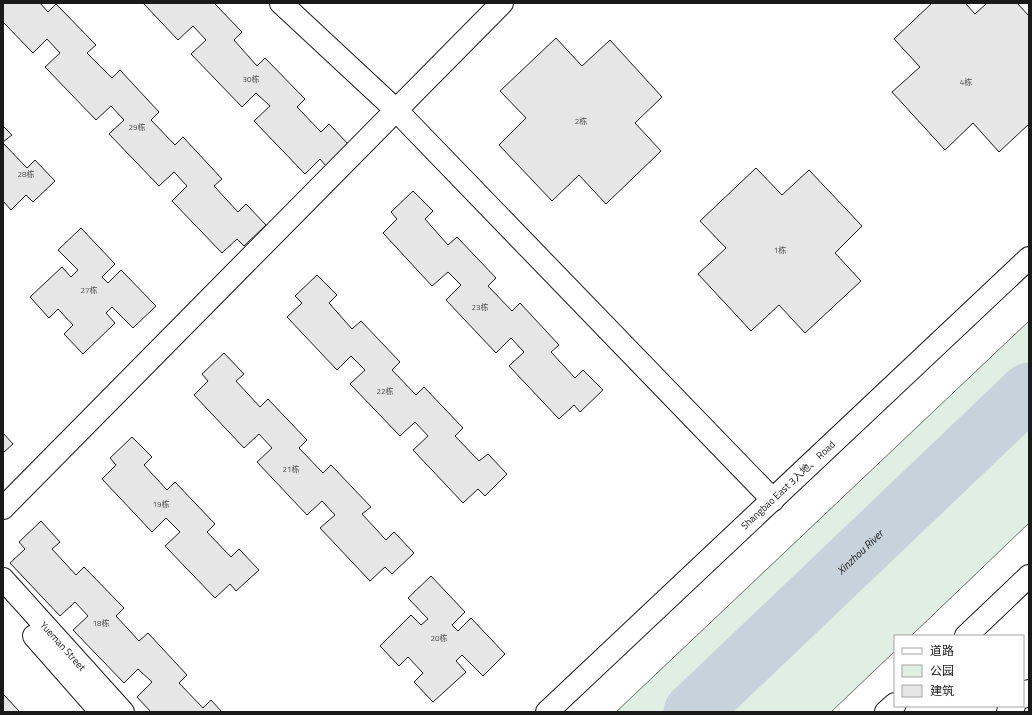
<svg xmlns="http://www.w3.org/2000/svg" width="1032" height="715" font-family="'Titillium Web','Noto Sans SC',sans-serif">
<rect width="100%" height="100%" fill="#fff"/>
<!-- green -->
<path fill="#e0efe3" stroke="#6a6a6a" d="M 1029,321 L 1029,523 L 911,636 L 895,636 L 895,651 L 831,712 L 616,712 Z"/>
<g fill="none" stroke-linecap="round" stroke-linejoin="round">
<!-- river -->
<path stroke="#c6d2dc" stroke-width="57" id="s1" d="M 692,712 L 1029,391"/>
</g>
<!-- building -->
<path fill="#e6e6e6" stroke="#1a1a1a" d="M 3,3 L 40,3 L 48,12 L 56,4 L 96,45 L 87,53 L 112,78 L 120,70 L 159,112 L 151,120 L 175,145 L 183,137 L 222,179 L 214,186 L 238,212 L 246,204 L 266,225 L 244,246 L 237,239 L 222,253 L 172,201 L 187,186 L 174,172 L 159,186 L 109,134 L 124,120 L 111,106 L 96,120 L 45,67 L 60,53 L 47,39 L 33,53 L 3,22 Z
M 143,3 L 214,3 L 242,32 L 234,40 L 257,66 L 265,58 L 305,99 L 297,107 L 321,132 L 329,124 L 349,145 L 326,166 L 320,159 L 305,174 L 254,121 L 270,106 L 256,93 L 242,107 L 191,54 L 206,40 L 193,26 L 178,40 Z
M 932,3 L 965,3 L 975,14 L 987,3 L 1017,3 L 1029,16 L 1029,124 L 999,152 L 973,123 L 945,150 L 892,92 L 920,67 L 894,39 Z
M 556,38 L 582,66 L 610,40 L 662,97 L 635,123 L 661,151 L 606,204 L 579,175 L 552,201 L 499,145 L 526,118 L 500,91 Z
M 3,126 L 12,135 L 3,142 Z
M 3,143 L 27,168 L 35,160 L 55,181 L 33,202 L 26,195 L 11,210 L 3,201 Z
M 756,168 L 782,195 L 809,170 L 862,226 L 835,253 L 861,281 L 805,333 L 779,305 L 751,331 L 698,274 L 726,248 L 700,221 Z
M 413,191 L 433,211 L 425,219 L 448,245 L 457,237 L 496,278 L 488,286 L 512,311 L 520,303 L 559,345 L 551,352 L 575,378 L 583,370 L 603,390 L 580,412 L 574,405 L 559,419 L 509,366 L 524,352 L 511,338 L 496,353 L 446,300 L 461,285 L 448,272 L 432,286 L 383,233 L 397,219 L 391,212 Z
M 81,228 L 115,264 L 102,277 L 108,283 L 121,270 L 156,306 L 133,328 L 112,307 L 106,313 L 115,323 L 83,354 L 64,334 L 73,325 L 58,309 L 49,318 L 30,297 L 62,267 L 71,277 L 78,270 L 58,250 Z
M 317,275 L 337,295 L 329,303 L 352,329 L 361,321 L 400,362 L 392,370 L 416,395 L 424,387 L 463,428 L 455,436 L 479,461 L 488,454 L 507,474 L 485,496 L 478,489 L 463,503 L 413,450 L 428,436 L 415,422 L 400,436 L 350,384 L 365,370 L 351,356 L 337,370 L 287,317 L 302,303 L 295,296 Z
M 224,353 L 244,374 L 236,381 L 260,407 L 268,399 L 307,440 L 299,448 L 323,473 L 331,465 L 371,507 L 362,514 L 386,540 L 394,532 L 414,553 L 392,574 L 385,567 L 370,581 L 320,528 L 335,515 L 322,501 L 307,515 L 257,462 L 272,448 L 259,434 L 244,448 L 194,395 L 208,381 L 202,374 Z
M 3,433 L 13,444 L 3,453 Z
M 132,437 L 152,457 L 144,465 L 167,490 L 175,482 L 215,524 L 207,532 L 231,557 L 239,549 L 259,570 L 236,591 L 230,584 L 215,598 L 165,546 L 180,532 L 166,518 L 152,532 L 102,479 L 116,465 L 110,458 Z
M 41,521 L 60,542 L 52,549 L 76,575 L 84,567 L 124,608 L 116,616 L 139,641 L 148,633 L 187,675 L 179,683 L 203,708 L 211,700 L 222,712 L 151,712 L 137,697 L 152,682 L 138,669 L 124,683 L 73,630 L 88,616 L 75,602 L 60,616 L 10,563 L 25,549 L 19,542 Z
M 431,576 L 465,612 L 452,625 L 458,631 L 471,618 L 505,654 L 483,676 L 462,655 L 456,661 L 466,672 L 433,702 L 414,682 L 423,673 L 408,657 L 399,666 L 380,646 L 411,615 L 421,625 L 428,619 L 408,598 Z
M 3,694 L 20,712 L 3,712 Z"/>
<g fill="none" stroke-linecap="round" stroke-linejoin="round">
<defs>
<g id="minor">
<path d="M 281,3 L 396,110 L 773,500"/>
<path d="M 3,508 L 502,3"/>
<path id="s2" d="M 3,579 L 123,712"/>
<path d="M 34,636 L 101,712"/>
<path d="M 547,712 L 1029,258"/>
</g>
<path id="major" d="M 966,636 L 1029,576
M 1023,697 L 1029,691
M 886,712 L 895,704
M 1008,712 L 1014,706"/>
</defs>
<!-- minor casing -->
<use href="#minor" stroke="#1a1a1a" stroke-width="24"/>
<!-- major casing -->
<use href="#major" stroke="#1a1a1a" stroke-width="24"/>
<!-- minor -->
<use href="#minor" stroke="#fff" stroke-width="22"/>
<!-- major -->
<use href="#major" stroke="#fff" stroke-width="22"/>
</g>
<g text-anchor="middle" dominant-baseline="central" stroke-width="3" stroke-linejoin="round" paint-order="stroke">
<!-- number labels -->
<g font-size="8" fill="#4d4d4d">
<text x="251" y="79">30栋</text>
<text x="966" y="82">4栋</text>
<text x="581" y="121">2栋</text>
<text x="137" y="127">29栋</text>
<text x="26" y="174">28栋</text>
<text x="780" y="250">1栋</text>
<text x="89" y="290">27栋</text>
<text x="480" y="307">23栋</text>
<text x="385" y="391">22栋</text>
<text x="291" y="469">21栋</text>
<text x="161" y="504">19栋</text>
<text x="101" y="623">18栋</text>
<text x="439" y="638">20栋</text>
</g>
<!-- street labels -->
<g font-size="10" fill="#1a1a1a" stroke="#fff">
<text transform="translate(788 485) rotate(-43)">Shangbao East 3入地、 Road</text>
<text stroke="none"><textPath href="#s2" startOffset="90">Yueman Street</textPath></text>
</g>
<!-- water labels -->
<g font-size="11" font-style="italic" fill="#1a1a1a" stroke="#fff">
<text stroke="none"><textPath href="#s1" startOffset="232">Xinzhou River</textPath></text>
</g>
</g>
<!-- border -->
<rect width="1032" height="715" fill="none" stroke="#1a1a1a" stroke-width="8"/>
<!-- legend -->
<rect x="894" y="635" width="130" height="72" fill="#ffffff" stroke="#a3a3a3"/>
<rect x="902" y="648" width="20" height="6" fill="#ffffff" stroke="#a3a3a3"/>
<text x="930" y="655" font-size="12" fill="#1a1a1a">道路</text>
<rect x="902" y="665" width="20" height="12" fill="#e0efe3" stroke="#a3a3a3"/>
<text x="930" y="675" font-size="12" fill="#1a1a1a">公园</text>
<rect x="902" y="685" width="20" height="12" fill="#e6e6e6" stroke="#a3a3a3"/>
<text x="930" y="695" font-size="12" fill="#1a1a1a">建筑</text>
</svg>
